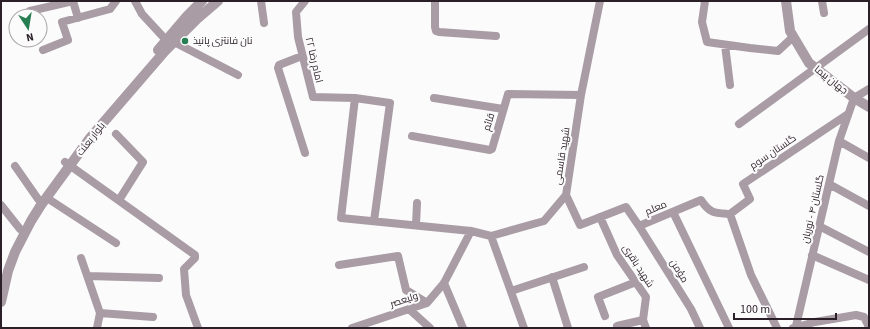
<svg xmlns="http://www.w3.org/2000/svg" width="870" height="329" font-family="'Source Sans 3',Cairo,sans-serif">
<rect width="100%" height="100%" fill="#fbfbfb"/>
<g fill="none" stroke-linecap="round" stroke-linejoin="round">
<!-- minor -->
<path stroke="#a99ca5" stroke-width="8" d="M 135,1 L 142,14 L 166,40
M 261,1 L 264,23
M 305,1 L 296,12 L 298,37 L 313,97 L 355,98 L 390,103 L 374,221
M 435,1 L 435,27 L 436,31 L 439,32 L 496,36
M 705,1 L 702,22 L 707,42 L 750,48 L 778,51 L 793,37
M 822,1 L 824,13
M 30,11 L 73,1 L 78,18
M 174,42 L 238,75
M 725,45 L 730,85
M 43,50 L 68,40 L 62,22 L 110,9 L 116,1
M 302,56 L 279,65 L 278,68 L 305,153
M 355,98 L 341,218 L 471,231 L 491,236 L 544,221 L 566,195 L 581,95 L 600,1
M 434,98 L 503,109
M 739,124 L 869,29
M 116,134 L 143,162 L 119,200
M 412,136 L 490,150 L 492,149 L 508,94 L 581,95
M 839,141 L 869,158
M 65,162 L 195,255 L 195,258 L 184,269 L 186,295 L 198,328
M 15,166 L 38,199
M 829,184 L 869,206
M 566,195 L 580,225 L 626,207 L 639,226 L 701,200 C 710,214 715,213 730,214
M 47,198 L 116,243
M 1,205 L 20,229
M 673,212 L 729,328
M 730,214 L 750,199 L 743,184 L 848,114
M 730,214 L 751,275 L 777,328
M 600,217 L 617,255 L 646,297 L 643,320 L 646,328
M 416,225 L 417,203
M 639,226 L 691,309 L 700,328
M 819,226 L 869,252
M 491,236 L 524,328
M 812,255 L 869,280
M 81,258 L 100,313 L 97,328
M 339,265 L 398,256 L 406,290 L 427,303
M 88,276 L 159,278
M 552,277 L 568,328
M 444,283 L 463,328
M 511,291 L 584,267
M 409,309 L 430,328
M 100,313 L 153,317
M 605,316 L 598,297 L 636,282
M 796,326 L 839,141 L 854,98 L 869,89
M 352,328 L 427,303 L 444,283 L 471,231
M 618,328 L 617,326 L 643,320
M 793,328 L 815,322 L 856,315 L 864,317 L 869,327"/>
<!-- tertiary -->
<path stroke="#a99ca5" stroke-width="10" d="M 786,1 L 790,31 L 809,63 L 854,98 L 869,107
M 158,50 L 187,16 L 202,1
M 1,302 L 8,271 L 15,252 L 31,221 L 41,205 L 90,138 L 165,51 L 197,19 L 218,1"/>
</g>
<!-- markers -->
<circle fill="#277e52" stroke="#fbfbfb" stroke-width="1.5" cx="185" cy="41" r="4"/>
<g text-anchor="middle" dominant-baseline="central" stroke-width="4" stroke-linejoin="round" paint-order="stroke">
<!-- poi labels -->
<g font-size="10" fill="#2b1f28" stroke="#fbfbfb" text-anchor="start">
<text x="193" y="41">نان فانتزی پانیذ</text>
</g>
<!-- street labels -->
<g font-size="10" fill="#2b1f28" stroke="#fbfbfb">
<text transform="translate(314 60) rotate(77)">امام رضا ۲۲</text>
<text transform="translate(831 80) rotate(38)">جهان پیما</text>
<text transform="translate(489 122) rotate(-74)">قائم</text>
<text transform="translate(91 139) rotate(-52)">بلوار بعثت</text>
<text transform="translate(773 152) rotate(-34)">گلستان سوم</text>
<text transform="translate(562 156) rotate(-81)">شهید قاسمی</text>
<text transform="translate(656 208) rotate(-23)">معلم</text>
<text transform="translate(813 209) rotate(-77)">گلستان ۴ - نوریان</text>
<text transform="translate(638 266) rotate(57)">شهید باقری</text>
<text transform="translate(679 271) rotate(58)">مؤمن</text>
<text transform="translate(404 300) rotate(-18)">ولیعصر</text>
</g>
</g>
<!-- border -->
<rect width="870" height="329" fill="none" stroke="#2b1f28" stroke-width="4"/>
<!-- north arrow -->
<g transform="translate(28 28) rotate(168)"><circle r="19" fill="#fbfbfb" stroke="#a8a3a7"/>
<path d="M0-3L7 15L0 10L-7 15Z" fill="#277e52"/>
<text y="-6" font-size="11" font-weight="bold" text-anchor="middle" fill="#2b1f28">N</text>
</g>
<!-- scale -->
<path d="M734 313v6h102v-6" fill="none" stroke="#2b1f28" stroke-width="2"/>
<text x="740" y="313" font-size="12" fill="#2b1f28" stroke="#fbfbfb" stroke-width="3" paint-order="stroke">100 m</text>
</svg>
